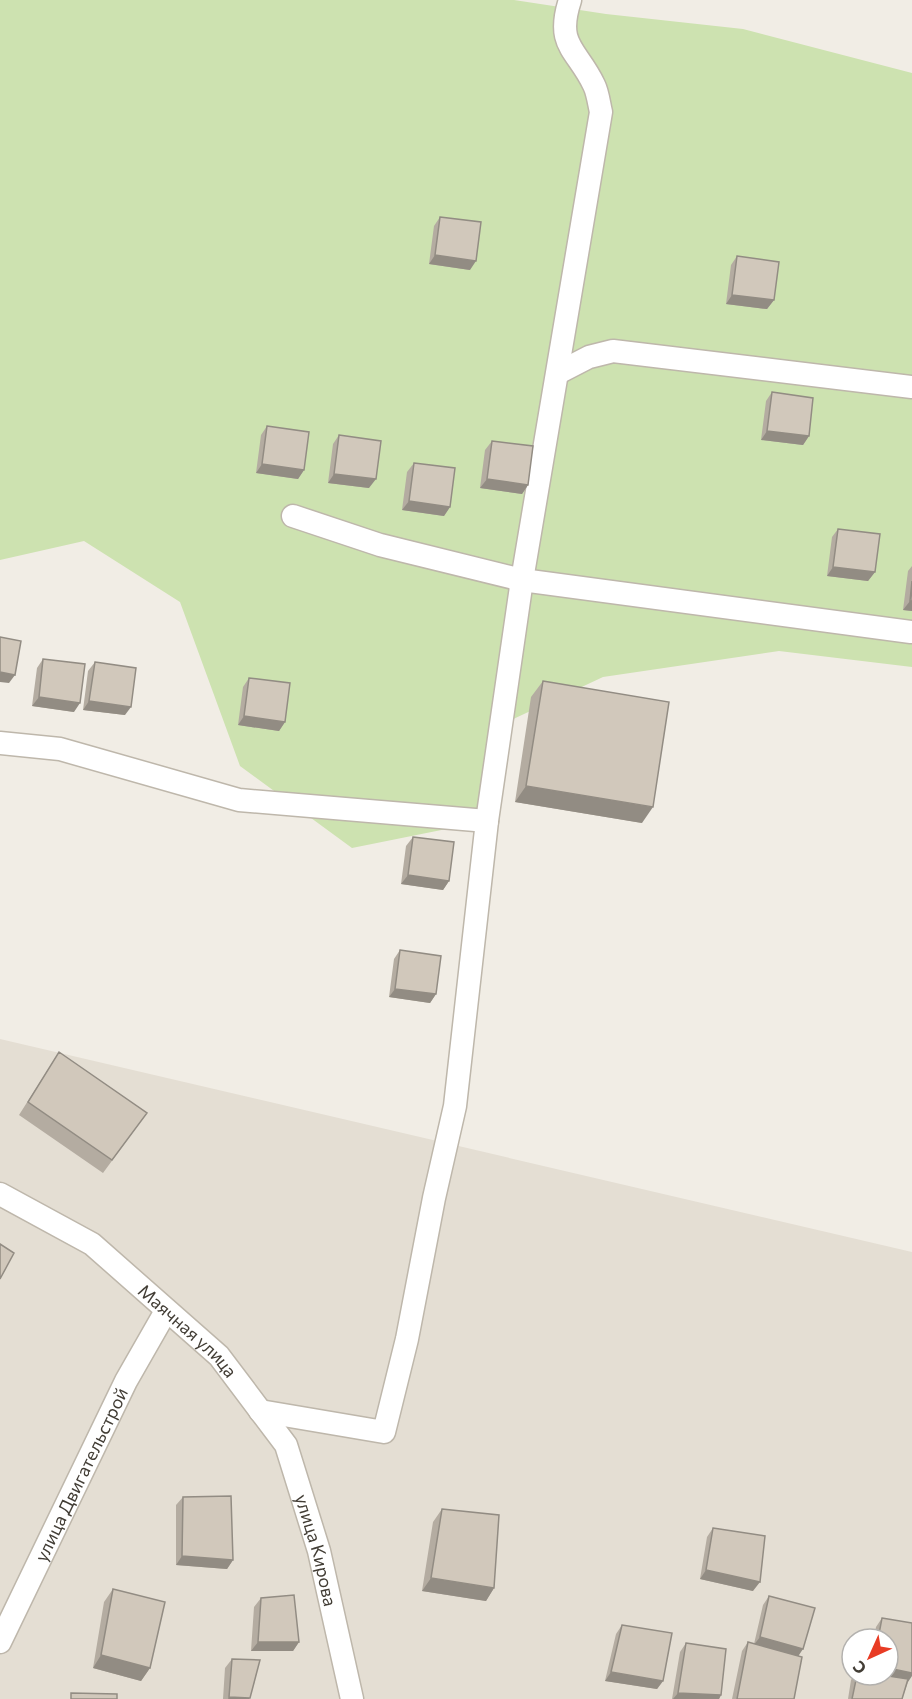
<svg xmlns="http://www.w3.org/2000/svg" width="912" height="1699" font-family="Commissioner,sans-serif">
<rect width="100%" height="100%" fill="#f1ede5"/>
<!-- residential -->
<path fill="#e4ded3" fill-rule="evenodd" d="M 0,1039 L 912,1252 L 912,1699 L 0,1699 ZM 852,1639 L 888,1639 L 888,1675 L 852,1675 Z"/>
<!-- green -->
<path fill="#cde2b0" d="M 0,0 L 514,0 L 606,14 L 743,29 L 912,73 L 912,667 L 779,651 L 603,677 L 496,727 L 491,820 L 352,848 L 240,766 L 180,602 L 84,541 L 0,560 Z"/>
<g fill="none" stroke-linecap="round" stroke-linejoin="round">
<defs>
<g id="minor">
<path d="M 558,373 L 589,357 L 613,351 L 912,387"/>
<path d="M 293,516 L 380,545 L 522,580 L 911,632"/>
<path d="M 0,743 L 60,749 L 239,800 L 487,821"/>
<path id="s1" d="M 0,1194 L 92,1244 L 219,1356 L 286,1445 L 319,1551 L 352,1699"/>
<path d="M 260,1411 L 384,1432 L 407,1339 L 434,1198 L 455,1106 L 487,821 L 522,580 L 601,112 C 599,104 598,93 594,85 C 577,49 555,46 570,0"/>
<path id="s2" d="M 0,1642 L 126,1381 L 166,1311"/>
</g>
</defs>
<!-- minor casing -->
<use href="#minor" stroke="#beb7ab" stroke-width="25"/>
<!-- minor -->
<use href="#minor" stroke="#fff" stroke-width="22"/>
</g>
<!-- wall -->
<path fill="#b4aca1" d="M 440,217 L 470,270 L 429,264 L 434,226 Z
M 737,256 L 774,300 L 767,309 L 726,304 L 731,265 Z
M 772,392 L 809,436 L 803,445 L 761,440 L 766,401 Z
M 267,426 L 304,470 L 298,479 L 256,473 L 261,435 Z
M 339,435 L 369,488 L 328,483 L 333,444 Z
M 492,441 L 528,485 L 522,494 L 480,488 L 485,450 Z
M 414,463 L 450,507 L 444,516 L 402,510 L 407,472 Z
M 838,529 L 875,572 L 868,581 L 827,576 L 832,537 Z
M 912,566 L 912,611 L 903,610 L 908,571 Z
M 43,659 L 74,712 L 32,706 L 37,668 Z
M 95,662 L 125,715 L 83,710 L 88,671 Z
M 249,678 L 285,722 L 279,731 L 238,725 L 243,687 Z
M 543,681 L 642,823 L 515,802 L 531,697 Z
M 413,837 L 449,881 L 443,890 L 401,884 L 406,846 Z
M 400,950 L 436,994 L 430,1003 L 389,997 L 394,959 Z
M 59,1052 L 147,1113 L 103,1173 L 19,1115 Z
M 183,1497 L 233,1560 L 227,1569 L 176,1565 L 176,1505 Z
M 442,1509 L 494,1588 L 486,1601 L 422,1591 L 433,1522 Z
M 713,1528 L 753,1591 L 700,1579 L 707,1537 Z
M 113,1589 L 150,1668 L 141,1681 L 93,1668 L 104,1602 Z
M 769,1596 L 799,1656 L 794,1699 L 732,1699 L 742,1651 L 748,1642 L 754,1644 L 763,1605 Z
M 261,1598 L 299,1642 L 293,1651 L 251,1651 L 254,1607 Z
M 882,1618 L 908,1682 L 902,1699 L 848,1699 L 851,1680 L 855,1675 L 888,1675 L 888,1639 L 874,1639 L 876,1627 Z
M 622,1625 L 663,1681 L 657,1689 L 605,1681 L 616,1634 Z
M 686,1643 L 721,1695 L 719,1699 L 672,1699 L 680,1652 Z
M 232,1659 L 249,1699 L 223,1699 L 225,1668 Z"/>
<!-- shaded-wall -->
<path fill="#928c83" d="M 435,255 L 476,261 L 470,270 L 429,264 Z
M 732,295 L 774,300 L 767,309 L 726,304 Z
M 767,431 L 809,436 L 803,445 L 761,440 Z
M 262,464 L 304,470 L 298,479 L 256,473 Z
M 334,474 L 376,479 L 369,488 L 328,483 Z
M 487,479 L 528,485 L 522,494 L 480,488 Z
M 409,501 L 450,507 L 444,516 L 402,510 Z
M 833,567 L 875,572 L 868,581 L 827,576 Z
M 910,601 L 912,601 L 912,611 L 903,610 Z
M 0,672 L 15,675 L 9,683 L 0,682 Z
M 39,697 L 80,703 L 74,712 L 32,706 Z
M 89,701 L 131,707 L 125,715 L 83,710 Z
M 244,716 L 285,722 L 279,731 L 238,725 Z
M 526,786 L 653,807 L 642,823 L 515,802 Z
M 408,875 L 449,881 L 443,890 L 401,884 Z
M 395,989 L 436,994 L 430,1003 L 389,997 Z
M 182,1556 L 233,1560 L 227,1569 L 176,1565 Z
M 706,1570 L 760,1582 L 753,1591 L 700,1579 Z
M 431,1578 L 494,1588 L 486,1601 L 422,1591 Z
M 760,1637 L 803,1649 L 797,1658 L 753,1646 Z
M 258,1642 L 299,1642 L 293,1651 L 251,1651 Z
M 101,1655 L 150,1668 L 141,1681 L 93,1668 Z
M 888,1668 L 912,1673 L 912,1676 L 908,1682 L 874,1675 L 888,1675 Z
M 611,1672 L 663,1681 L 657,1689 L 605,1681 Z
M 678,1693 L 721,1695 L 719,1699 L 673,1699 Z
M 229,1697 L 250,1698 L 249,1699 L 228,1699 Z"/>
<!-- building -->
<path fill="#d1c8bb" stroke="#928c83" stroke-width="1.5" d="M 440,217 L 481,222 L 476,261 L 435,255 Z
M 737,256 L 779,262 L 774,300 L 732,295 Z
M 772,392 L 813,398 L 809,436 L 767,431 Z
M 267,426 L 309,432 L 304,470 L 262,464 Z
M 339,435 L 381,441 L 376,479 L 334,474 Z
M 492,441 L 533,446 L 528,485 L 487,479 Z
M 414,463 L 455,468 L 450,507 L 409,501 Z
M 838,529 L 880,534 L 875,572 L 833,567 Z
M 912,581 L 912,601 L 910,601 Z
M 0,637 L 21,641 L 15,675 L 0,672 Z
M 43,659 L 85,664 L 80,703 L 39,697 Z
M 95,662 L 136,668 L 131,707 L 89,701 Z
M 249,678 L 290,683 L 285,722 L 244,716 Z
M 543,681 L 669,702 L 653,807 L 526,786 Z
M 413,837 L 454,842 L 449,881 L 408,875 Z
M 400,950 L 441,956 L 436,994 L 395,989 Z
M 59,1052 L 147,1113 L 112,1160 L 28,1102 Z
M 0,1244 L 14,1253 L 0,1279 Z
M 231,1496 L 233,1560 L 182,1556 L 183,1497 Z
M 442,1509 L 499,1515 L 494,1588 L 431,1578 Z
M 713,1528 L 765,1536 L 760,1582 L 706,1570 Z
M 113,1589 L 165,1602 L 150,1668 L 101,1655 Z
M 294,1595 L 299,1642 L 258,1642 L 261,1598 Z
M 769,1596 L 815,1608 L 803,1649 L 760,1637 Z
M 882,1618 L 912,1623 L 912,1673 L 888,1668 L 888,1639 L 878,1639 Z
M 622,1625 L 672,1633 L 663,1681 L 611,1672 Z
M 748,1642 L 802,1657 L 794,1699 L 737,1699 Z
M 686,1643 L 726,1649 L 721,1695 L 678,1693 Z
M 232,1659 L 260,1660 L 250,1698 L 229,1697 Z
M 857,1675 L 882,1675 L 908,1679 L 902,1699 L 852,1699 Z
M 71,1693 L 117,1694 L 117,1699 L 71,1699 Z"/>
<g text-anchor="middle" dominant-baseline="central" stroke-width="4.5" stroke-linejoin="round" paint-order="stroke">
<!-- street labels -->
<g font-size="18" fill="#423d35" stroke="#fff">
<text stroke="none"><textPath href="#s1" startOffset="234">Маячная улица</textPath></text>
<text stroke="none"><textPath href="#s2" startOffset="186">улица Двигательстрой</textPath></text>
<text stroke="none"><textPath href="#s1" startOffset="495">улица Кирова</textPath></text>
</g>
</g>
<!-- north arrow -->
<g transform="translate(870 1657) rotate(225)"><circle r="28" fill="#ffffff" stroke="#b3b1ae" stroke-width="1.5"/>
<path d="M0-4.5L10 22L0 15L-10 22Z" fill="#e83b24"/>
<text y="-9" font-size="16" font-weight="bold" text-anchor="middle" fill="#423d35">С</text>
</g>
</svg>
